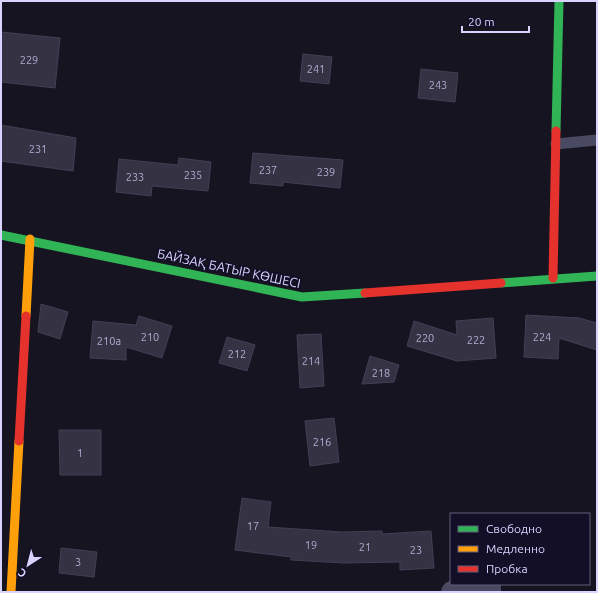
<svg xmlns="http://www.w3.org/2000/svg" width="598" height="593" font-family="Ubuntu,sans-serif">
<rect width="100%" height="100%" fill="#161421"/>
<!-- building -->
<path fill="#343243" stroke="#433f54" d="M 1,32 L 60,38 L 55,88 L 1,82 Z
M 303,54 L 332,57 L 329,84 L 300,81 Z
M 421,69 L 458,73 L 455,102 L 418,98 Z
M 1,125 L 76,138 L 73,171 L 1,161 Z
M 253,153 L 343,160 L 340,188 L 283,182 L 283,186 L 250,183 Z
M 179,158 L 211,162 L 208,191 L 152,186 L 151,196 L 116,192 L 119,159 L 178,165 Z
M 41,304 L 68,312 L 60,339 L 38,332 Z
M 526,315 L 579,318 L 597,323 L 597,350 L 559,338 L 558,359 L 524,357 Z
M 139,316 L 172,326 L 162,358 L 126,347 L 126,360 L 90,358 L 93,321 L 136,325 Z
M 493,318 L 496,358 L 457,361 L 407,346 L 414,321 L 457,335 L 456,321 Z
M 321,334 L 324,386 L 300,388 L 297,335 Z
M 227,337 L 255,345 L 247,371 L 219,363 Z
M 370,356 L 399,365 L 394,382 L 362,384 Z
M 334,418 L 339,462 L 310,466 L 305,421 Z
M 59,430 L 101,430 L 101,475 L 60,475 Z
M 242,498 L 271,502 L 268,527 L 342,532 L 382,531 L 382,534 L 431,531 L 434,568 L 400,570 L 400,562 L 344,563 L 291,560 L 291,557 L 235,550 Z
M 61,548 L 97,552 L 94,577 L 59,573 Z"/>
<g fill="none" stroke-linecap="round" stroke-linejoin="round">
<!-- lane -->
<path stroke="#4a4962" stroke-width="11" d="M 556,144 L 597,140"/>
<!-- street -->
<path stroke="#4a4962" stroke-width="22" d="M 452,592 L 490,591 L 490,584"/>
<!-- fast -->
<path stroke="#30b455" stroke-width="9" d="M 556,131 L 559,1
M 1,235 L 302,297 L 365,293
M 501,283 L 597,276"/>
<!-- slow -->
<path stroke="#ff9f0a" stroke-width="9" d="M 26,316 L 30,239
M 11,592 L 19,441"/>
<!-- jam -->
<path stroke="#e5322d" stroke-width="9" d="M 553,278 L 556,131
M 365,293 L 501,283
M 19,441 L 26,316"/>
</g>
<g text-anchor="middle" dominant-baseline="central" stroke-width="3.5" stroke-linejoin="round" paint-order="stroke">
<!-- number labels -->
<g font-size="11" fill="#b0acd0">
<text x="29" y="60">229</text>
<text x="316" y="69">241</text>
<text x="438" y="85">243</text>
<text x="38" y="149">231</text>
<text x="268" y="170">237</text>
<text x="326" y="172">239</text>
<text x="193" y="175">235</text>
<text x="135" y="177">233</text>
<text x="150" y="337">210</text>
<text x="542" y="337">224</text>
<text x="425" y="338">220</text>
<text x="476" y="340">222</text>
<text x="109" y="341">210а</text>
<text x="237" y="354">212</text>
<text x="311" y="361">214</text>
<text x="381" y="373">218</text>
<text x="322" y="442">216</text>
<text x="80" y="453">1</text>
<text x="253" y="526">17</text>
<text x="311" y="545">19</text>
<text x="365" y="547">21</text>
<text x="416" y="550">23</text>
<text x="78" y="562">3</text>
</g>
<!-- street labels -->
<g font-size="13" fill="#d9d4ff" stroke="#130f26">
<text transform="translate(229 268) rotate(12)">БАЙЗАҚ БАТЫР КӨШЕСІ</text>
</g>
</g>
<!-- border -->
<rect width="598" height="593" fill="none" stroke="#d9d4ff" stroke-width="4"/>
<!-- legend -->
<rect x="450" y="513" width="140" height="72" fill="#130f26" stroke="#625e7d"/>
<rect x="458" y="526" width="20" height="6" fill="#30b455" stroke="#625e7d"/>
<text x="486" y="533" font-size="12" fill="#d9d4ff">Свободно</text>
<rect x="458" y="546" width="20" height="6" fill="#ff9f0a" stroke="#625e7d"/>
<text x="486" y="553" font-size="12" fill="#d9d4ff">Медленно</text>
<rect x="458" y="566" width="20" height="6" fill="#e5322d" stroke="#625e7d"/>
<text x="486" y="573" font-size="12" fill="#d9d4ff">Пробка</text>
<!-- north arrow -->
<g transform="translate(28 565) rotate(216)" stroke="#130f26" stroke-width="3" paint-order="stroke">
<path d="M0-3L7 15L0 10L-7 15Z" fill="#d9d4ff"/>
<text y="-6" font-size="11" font-weight="bold" text-anchor="middle" fill="#d9d4ff">С</text>
</g>
<!-- scale -->
<path d="M462 26v6h67v-6" fill="none" stroke="#d9d4ff" stroke-width="2"/>
<text x="468" y="26" font-size="12" fill="#d9d4ff" stroke="#130f26" stroke-width="3" paint-order="stroke">20 m</text>
</svg>
